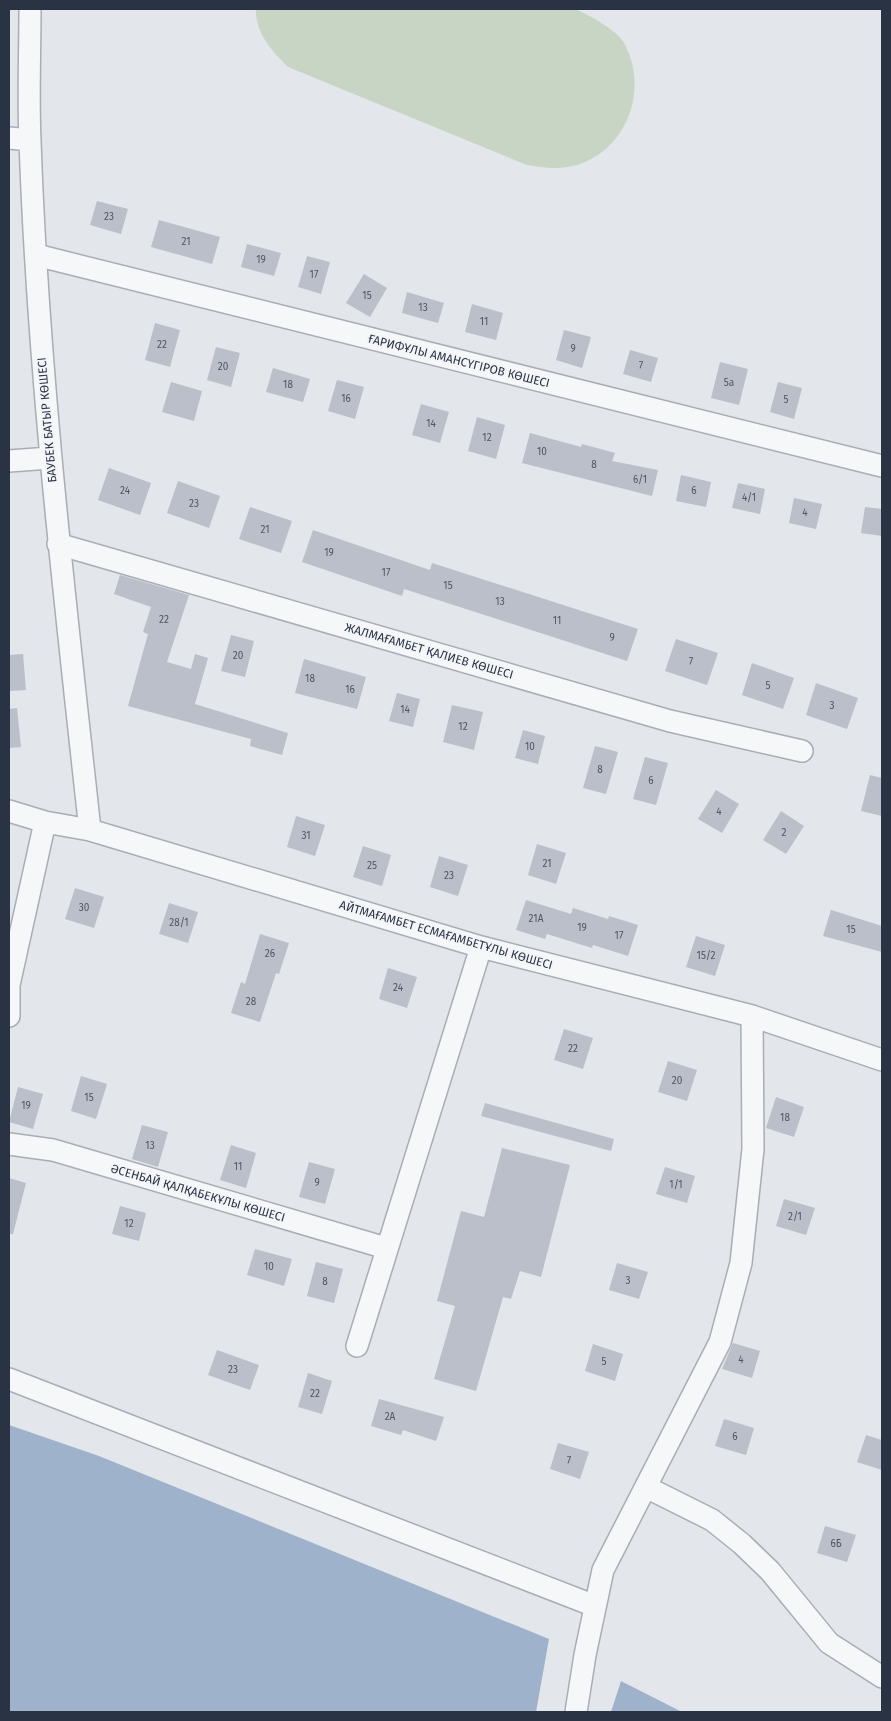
<svg xmlns="http://www.w3.org/2000/svg" width="891" height="1721" font-family="'Fira Sans',sans-serif">
<rect width="100%" height="100%" fill="#e3e6eb"/>
<!-- green -->
<path fill="#c8d5c4" d="M 256,9 L 575,9 C 588,14 618,31 624,43 C 649,88 628,147 580,164 C 562,170 545,168 527,165 L 288,67 C 272,51 255,33 256,9 Z"/>
<!-- water -->
<path fill="#9eb2cb" d="M 9,1425 L 99,1456 L 549,1639 L 536,1712 L 9,1712 Z
M 621,1681 L 682,1712 L 611,1712 Z"/>
<!-- building -->
<path fill="#babfc9" d="M 97,201 L 128,209 L 121,234 L 90,225 Z
M 159,220 L 220,237 L 212,264 L 151,247 Z
M 247,244 L 281,253 L 274,276 L 241,267 Z
M 307,256 L 330,262 L 321,294 L 298,287 Z
M 364,274 L 387,288 L 370,317 L 346,303 Z
M 407,292 L 444,303 L 438,323 L 402,313 Z
M 472,304 L 503,313 L 496,340 L 465,332 Z
M 155,323 L 180,330 L 170,367 L 145,360 Z
M 564,330 L 591,337 L 582,368 L 556,360 Z
M 216,347 L 240,353 L 231,387 L 207,380 Z
M 630,350 L 658,358 L 651,382 L 623,374 Z
M 720,362 L 748,369 L 739,405 L 711,398 Z
M 273,368 L 310,379 L 303,402 L 266,392 Z
M 337,380 L 364,387 L 355,419 L 328,411 Z
M 171,382 L 202,391 L 194,421 L 162,412 Z
M 778,382 L 802,388 L 794,419 L 770,412 Z
M 421,404 L 449,412 L 440,443 L 412,435 Z
M 477,417 L 505,425 L 496,459 L 468,451 Z
M 530,433 L 581,447 L 582,444 L 615,453 L 612,461 L 658,470 L 652,496 L 522,463 Z
M 109,468 L 151,483 L 140,515 L 98,500 Z
M 681,475 L 711,482 L 706,507 L 676,501 Z
M 178,481 L 220,496 L 209,528 L 167,513 Z
M 738,483 L 765,489 L 760,514 L 732,508 Z
M 794,498 L 822,504 L 816,529 L 789,523 Z
M 250,507 L 292,521 L 281,553 L 239,539 Z
M 865,507 L 882,509 L 882,536 L 861,533 Z
M 313,530 L 430,570 L 432,563 L 638,629 L 627,661 L 404,589 L 402,596 L 302,562 Z
M 120,575 L 189,595 L 167,662 L 191,669 L 195,654 L 208,658 L 195,704 L 288,733 L 282,755 L 250,746 L 251,739 L 128,706 L 148,634 L 143,632 L 151,607 L 114,594 Z
M 231,635 L 254,641 L 245,677 L 221,671 Z
M 676,639 L 718,653 L 707,685 L 665,671 Z
M 23,654 L 26,690 L 9,691 L 9,655 Z
M 304,659 L 366,677 L 357,709 L 295,693 Z
M 752,663 L 794,678 L 783,709 L 742,695 Z
M 816,683 L 858,698 L 847,729 L 806,715 Z
M 397,693 L 420,699 L 413,727 L 389,721 Z
M 452,705 L 483,712 L 474,750 L 443,742 Z
M 17,708 L 21,747 L 9,748 L 9,709 Z
M 523,730 L 545,736 L 538,764 L 515,758 Z
M 595,746 L 618,752 L 606,794 L 583,788 Z
M 645,757 L 668,763 L 656,805 L 633,799 Z
M 870,775 L 882,778 L 882,816 L 861,811 Z
M 716,790 L 739,804 L 722,833 L 698,819 Z
M 781,811 L 804,826 L 786,854 L 763,840 Z
M 296,816 L 325,825 L 315,856 L 287,847 Z
M 537,844 L 566,853 L 556,884 L 528,875 Z
M 363,846 L 391,855 L 382,886 L 353,877 Z
M 439,856 L 468,865 L 458,896 L 430,887 Z
M 75,888 L 104,897 L 94,928 L 65,919 Z
M 526,900 L 571,914 L 573,908 L 608,919 L 609,916 L 638,925 L 628,956 L 593,945 L 592,948 L 547,934 L 545,939 L 516,930 Z
M 169,903 L 198,912 L 188,943 L 159,934 Z
M 831,910 L 882,926 L 882,952 L 823,936 Z
M 260,934 L 289,943 L 279,974 L 276,973 L 260,1022 L 231,1013 L 241,982 L 245,984 Z
M 696,936 L 725,945 L 715,976 L 686,967 Z
M 388,968 L 417,977 L 407,1008 L 379,999 Z
M 564,1029 L 593,1038 L 583,1069 L 554,1060 Z
M 668,1061 L 697,1070 L 687,1101 L 658,1092 Z
M 81,1076 L 107,1084 L 96,1119 L 71,1111 Z
M 18,1087 L 43,1094 L 33,1129 L 9,1122 Z
M 776,1097 L 804,1107 L 794,1137 L 766,1128 Z
M 485,1103 L 614,1139 L 611,1151 L 481,1116 Z
M 142,1125 L 168,1132 L 158,1167 L 132,1159 Z
M 231,1145 L 256,1153 L 246,1188 L 220,1180 Z
M 502,1148 L 570,1165 L 541,1277 L 520,1271 L 511,1299 L 503,1297 L 476,1391 L 434,1379 L 455,1306 L 437,1301 L 461,1211 L 484,1217 Z
M 309,1162 L 335,1169 L 325,1204 L 299,1197 Z
M 665,1167 L 695,1176 L 687,1203 L 656,1194 Z
M 9,1178 L 26,1183 L 13,1234 L 9,1234 Z
M 784,1199 L 815,1208 L 806,1235 L 776,1226 Z
M 120,1206 L 146,1213 L 139,1241 L 112,1234 Z
M 255,1249 L 292,1259 L 284,1286 L 247,1275 Z
M 316,1262 L 343,1269 L 334,1303 L 307,1296 Z
M 617,1263 L 648,1272 L 639,1299 L 609,1290 Z
M 733,1343 L 760,1351 L 752,1378 L 722,1369 Z
M 593,1344 L 623,1354 L 615,1381 L 585,1371 Z
M 217,1350 L 259,1365 L 250,1390 L 208,1375 Z
M 308,1373 L 332,1381 L 322,1414 L 298,1407 Z
M 379,1399 L 444,1417 L 436,1441 L 403,1430 L 401,1435 L 371,1426 Z
M 724,1419 L 754,1428 L 746,1455 L 715,1446 Z
M 866,1435 L 882,1440 L 882,1470 L 857,1462 Z
M 558,1443 L 589,1452 L 580,1479 L 550,1469 Z
M 825,1526 L 856,1535 L 847,1562 L 817,1553 Z"/>
<g fill="none" stroke-linecap="round" stroke-linejoin="round">
<defs>
<path id="minor" d="M 30,9 C 30,53 28,97 30,141 C 38,372 65,601 90,830
M 9,138 L 30,140
M 36,255 L 882,466
M 9,461 L 50,458
M 58,544 L 670,721 L 802,751
M 9,811 L 45,822 L 90,830 L 481,947 L 752,1016 L 882,1060
M 9,1016 L 9,985 L 45,822
M 9,1144 L 53,1150 L 386,1248
M 357,1346 L 481,947
M 9,1379 L 595,1606
M 646,1487 L 712,1520 L 742,1544 L 770,1571 L 829,1643 L 882,1677
M 576,1712 L 585,1655 L 603,1570 L 720,1342 L 741,1263 L 753,1149 L 752,1016"/>
</defs>
<!-- minor casing -->
<use href="#minor" stroke="#a8adb6" stroke-width="24"/>
<!-- minor -->
<use href="#minor" stroke="#f6f7f9" stroke-width="21"/>
</g>
<g text-anchor="middle" dominant-baseline="central" stroke-width="4" stroke-linejoin="round" paint-order="stroke">
<!-- number labels -->
<g font-size="10" fill="#4e5665">
<text x="109" y="217">23</text>
<text x="186" y="242">21</text>
<text x="261" y="260">19</text>
<text x="314" y="275">17</text>
<text x="367" y="296">15</text>
<text x="423" y="308">13</text>
<text x="484" y="322">11</text>
<text x="162" y="345">22</text>
<text x="573" y="349">9</text>
<text x="641" y="366">7</text>
<text x="223" y="367">20</text>
<text x="729" y="383">5а</text>
<text x="288" y="385">18</text>
<text x="346" y="399">16</text>
<text x="786" y="400">5</text>
<text x="431" y="424">14</text>
<text x="487" y="438">12</text>
<text x="542" y="452">10</text>
<text x="594" y="465">8</text>
<text x="640" y="480">6/1</text>
<text x="125" y="491">24</text>
<text x="694" y="491">6</text>
<text x="749" y="498">4/1</text>
<text x="194" y="504">23</text>
<text x="805" y="513">4</text>
<text x="265" y="530">21</text>
<text x="329" y="553">19</text>
<text x="386" y="573">17</text>
<text x="448" y="586">15</text>
<text x="500" y="602">13</text>
<text x="164" y="620">22</text>
<text x="557" y="621">11</text>
<text x="612" y="638">9</text>
<text x="238" y="656">20</text>
<text x="691" y="662">7</text>
<text x="310" y="679">18</text>
<text x="768" y="686">5</text>
<text x="350" y="690">16</text>
<text x="832" y="706">3</text>
<text x="405" y="710">14</text>
<text x="463" y="727">12</text>
<text x="530" y="747">10</text>
<text x="600" y="770">8</text>
<text x="651" y="781">6</text>
<text x="719" y="812">4</text>
<text x="784" y="833">2</text>
<text x="306" y="836">31</text>
<text x="547" y="864">21</text>
<text x="372" y="866">25</text>
<text x="449" y="876">23</text>
<text x="84" y="908">30</text>
<text x="536" y="919">21А</text>
<text x="179" y="923">28/1</text>
<text x="582" y="928">19</text>
<text x="851" y="930">15</text>
<text x="619" y="936">17</text>
<text x="270" y="954">26</text>
<text x="706" y="956">15/2</text>
<text x="398" y="988">24</text>
<text x="251" y="1002">28</text>
<text x="573" y="1049">22</text>
<text x="677" y="1081">20</text>
<text x="89" y="1098">15</text>
<text x="26" y="1106">19</text>
<text x="785" y="1118">18</text>
<text x="150" y="1146">13</text>
<text x="238" y="1167">11</text>
<text x="317" y="1183">9</text>
<text x="676" y="1185">1/1</text>
<text x="795" y="1217">2/1</text>
<text x="129" y="1224">12</text>
<text x="269" y="1267">10</text>
<text x="628" y="1281">3</text>
<text x="325" y="1282">8</text>
<text x="741" y="1360">4</text>
<text x="604" y="1362">5</text>
<text x="233" y="1370">23</text>
<text x="315" y="1394">22</text>
<text x="390" y="1417">2А</text>
<text x="735" y="1437">6</text>
<text x="569" y="1461">7</text>
<text x="836" y="1544">6Б</text>
</g>
<!-- street labels -->
<g font-size="12" fill="#2a3344" stroke="#f3f5f8">
<text transform="translate(459 361) rotate(14)">ҒАРИФҰЛЫ АМАНСҮГІРОВ КӨШЕСІ</text>
<text transform="translate(47 420) rotate(-95)">БАУБЕК БАТЫР КӨШЕСІ</text>
<text transform="translate(429 651) rotate(16)">ЖАЛМАҒАМБЕТ ҚАЛИЕВ КӨШЕСІ</text>
<text transform="translate(446 935) rotate(16)">АЙТМАҒАМБЕТ ЕСМАҒАМБЕТҰЛЫ КӨШЕСІ</text>
<text transform="translate(198 1193) rotate(16)">ӘСЕНБАЙ ҚАЛҚАБЕКҰЛЫ КӨШЕСІ</text>
</g>
</g>
<!-- border -->
<rect width="891" height="1721" fill="none" stroke="#2a3344" stroke-width="20"/>
</svg>
